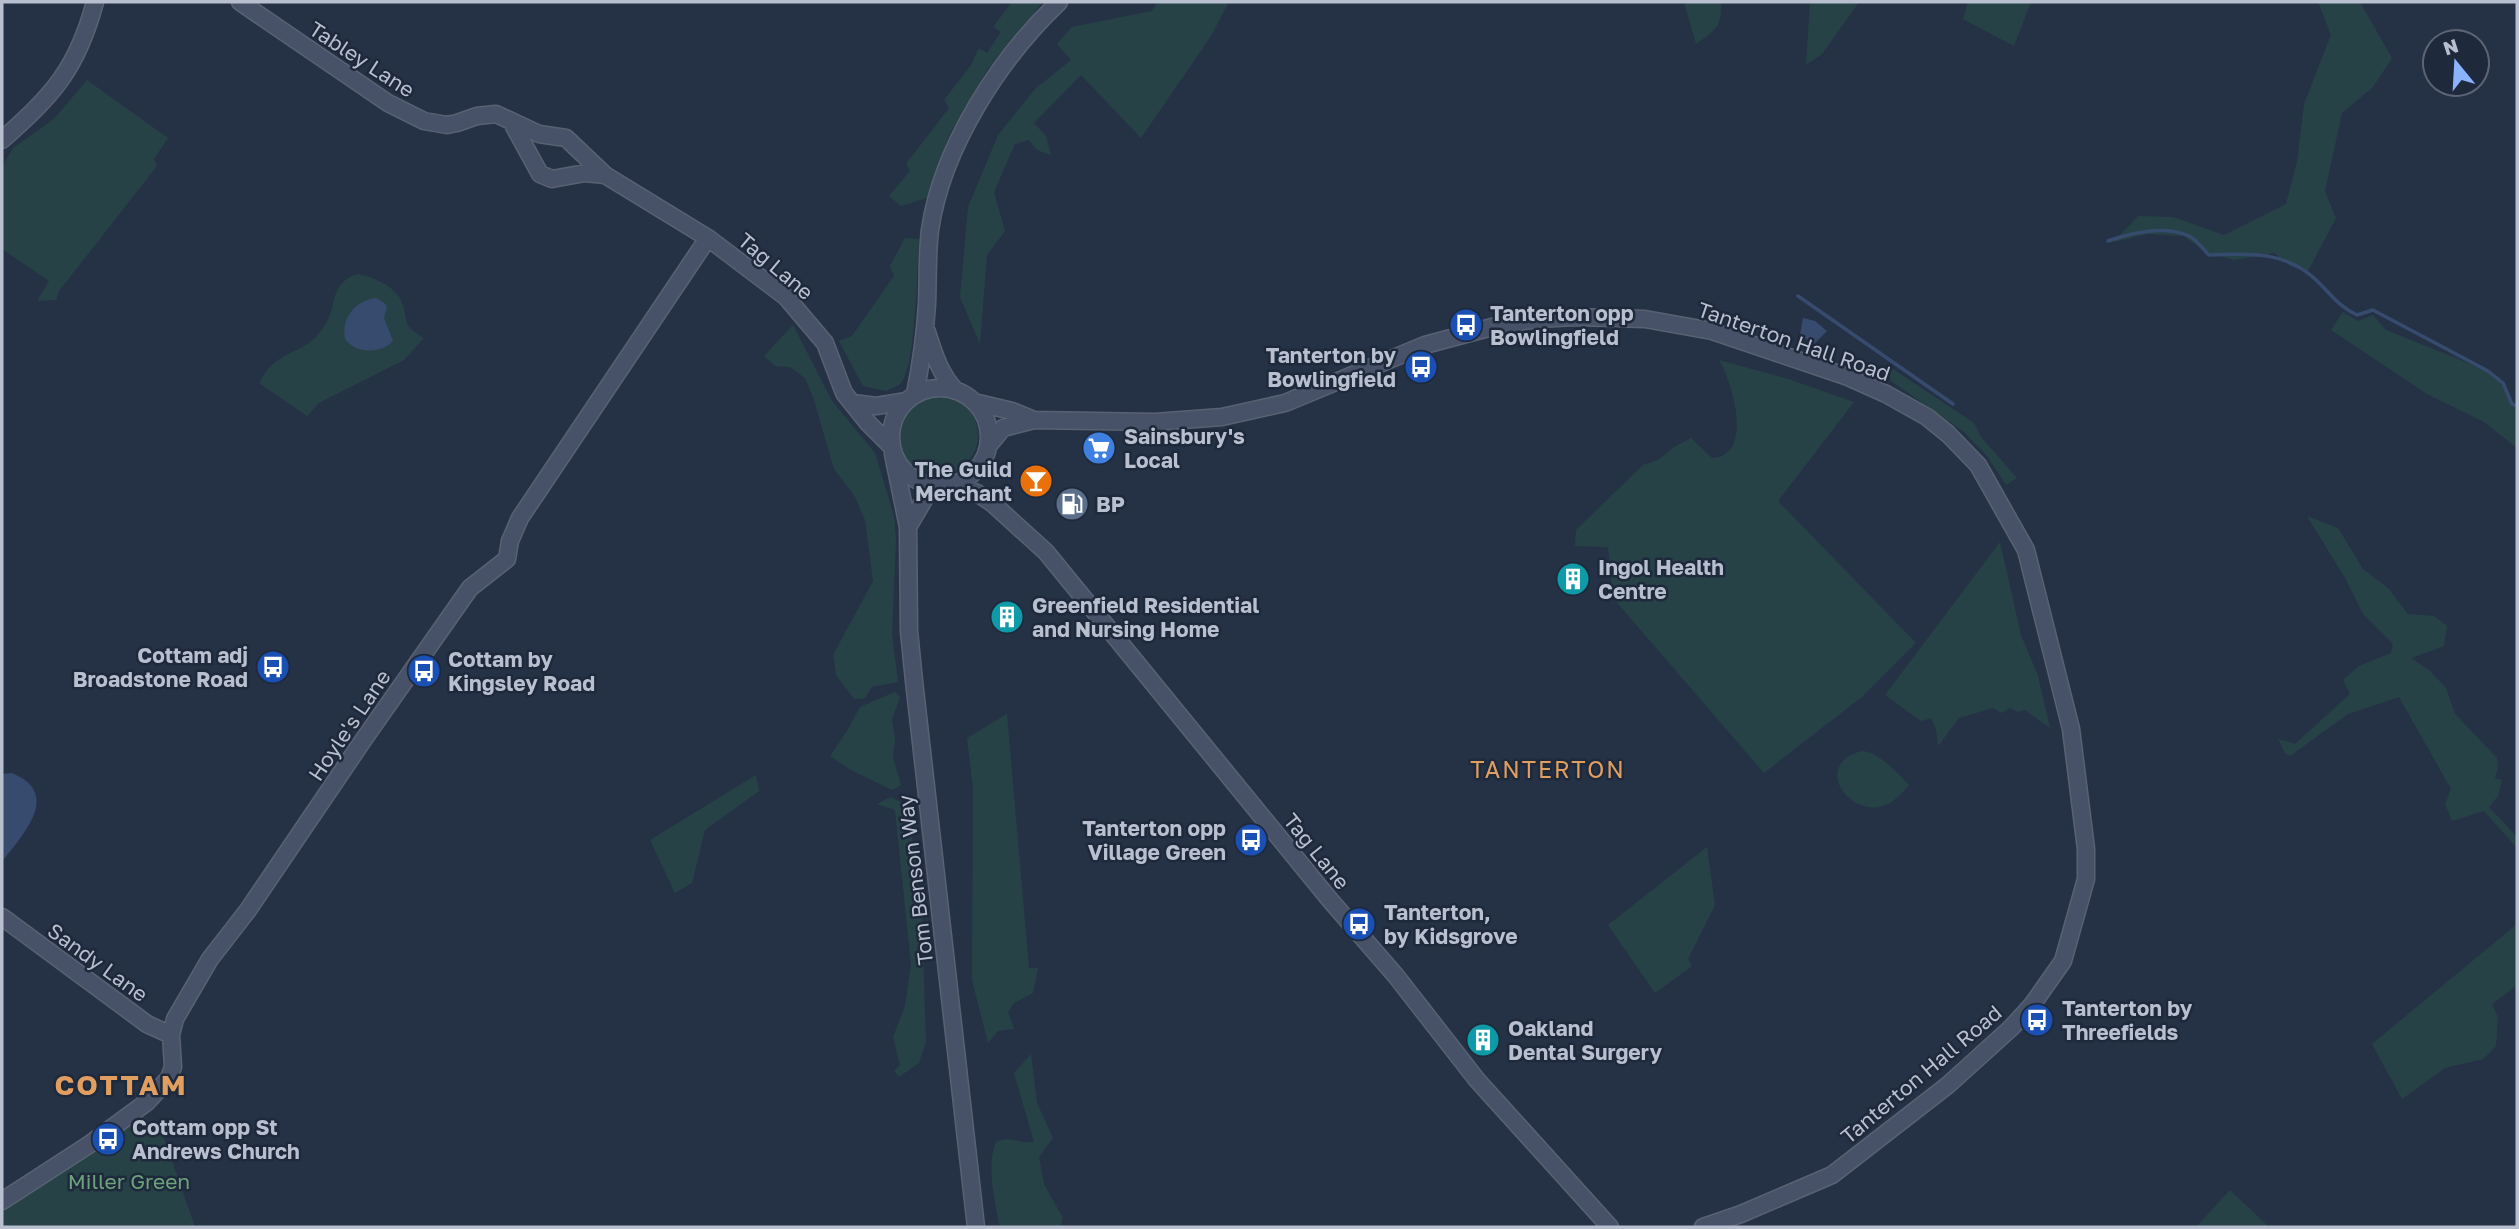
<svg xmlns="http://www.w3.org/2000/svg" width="2519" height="1229" font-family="'Golos Text',sans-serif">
<rect width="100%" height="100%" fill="#253246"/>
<!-- green -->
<path fill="#274247" d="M 1012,2 L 1043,2 L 988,69 L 949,135 L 930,197 L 901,206 L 889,196 L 910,171 L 906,164 L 949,108 L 944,100 L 971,65 L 979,48 L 987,53 L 1001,32 L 993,27 Z
M 1157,2 L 1229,2 L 1211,36 L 1141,138 L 1081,75 L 1034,123 L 1046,136 L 1051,155 L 1037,150 L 1029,140 L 1015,144 L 994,192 L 1005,231 L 987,255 L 980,344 L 960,297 L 968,207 L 998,135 L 1035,89 L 1071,60 L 1057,44 L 1072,27 L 1152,11 Z
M 1684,2 L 1721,2 C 1722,27 1716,30 1696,44 Z
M 1810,2 L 1859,2 L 1822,54 L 1806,65 Z
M 1968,2 L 2031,2 L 2014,46 L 1963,19 Z
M 2318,2 L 2360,2 L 2392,58 L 2373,87 L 2342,113 L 2325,191 L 2336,218 L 2308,271 L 2290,266 L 2274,253 L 2234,260 L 2204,251 L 2184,236 L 2147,234 L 2114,242 L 2138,216 L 2173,217 L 2224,235 L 2286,204 L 2297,162 L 2304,104 L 2331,35 Z
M 87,80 L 168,138 L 154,159 L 157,166 L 59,291 L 56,300 L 37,301 L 49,281 L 2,249 L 2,167 L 13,148 L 54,119 Z
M 905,238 L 919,239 C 917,264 916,368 901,383 C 898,386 890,389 886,391 L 863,386 L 839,341 L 852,336 L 894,276 L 890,266 Z
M 358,274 C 373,277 395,286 401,301 C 410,321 399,323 424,338 L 404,360 L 319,403 L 307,416 L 259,383 C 263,377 266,370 272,365 C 289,349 307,352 324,327 C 338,306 328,283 358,274 Z
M 2343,312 L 2358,321 L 2373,315 L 2386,330 L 2488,371 L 2503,383 L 2512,404 L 2517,406 L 2517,448 L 2484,422 L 2427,394 L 2331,330 Z
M 793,325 L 832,401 L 875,453 L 894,516 L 896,538 L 892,634 L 898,682 L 872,687 L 865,698 L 854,699 L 836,675 L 833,655 L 873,581 L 865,520 L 854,495 L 834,469 L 813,397 L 805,378 L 790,367 L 775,366 L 764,356 Z
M 1719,360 L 1788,379 L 1854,402 L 1778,501 L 1916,643 L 1863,696 L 1764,773 L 1613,598 L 1608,547 L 1575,546 L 1576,530 L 1643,465 L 1658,460 L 1674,447 L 1691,438 L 1712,458 C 1755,456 1732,381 1719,360 Z
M 1887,365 L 1974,423 L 1981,437 L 2017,478 L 2006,485 L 1987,456 L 1964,432 L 1891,381 Z
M898 435a40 40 0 1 1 80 0a40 40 0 1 1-80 0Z
M 2307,516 L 2338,528 L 2363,569 L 2388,588 L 2408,614 L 2434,616 L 2447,626 L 2444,646 L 2411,658 L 2430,671 L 2446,688 L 2455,714 L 2497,758 L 2498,767 L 2495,778 L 2502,780 L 2498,796 L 2489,807 L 2517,837 L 2517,848 L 2484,811 L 2452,821 L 2445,804 L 2451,789 L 2399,697 L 2348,714 L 2290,756 L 2285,753 L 2278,739 L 2295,744 L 2350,694 L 2343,680 L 2359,666 L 2391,653 L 2393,644 L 2363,614 L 2345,578 Z
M 2000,542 L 2021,635 L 2038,676 L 2050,728 L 2025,710 L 2018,712 L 2010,708 L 2001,713 L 1993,708 L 1959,718 L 1938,746 L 1936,729 L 1931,718 L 1921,721 L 1885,695 Z
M 895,692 L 900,697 L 892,719 L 895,739 L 893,758 L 901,785 L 892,790 L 849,769 L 830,756 L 847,731 L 860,707 Z
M 1007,714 L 1029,968 L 1038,968 L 1033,993 L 1014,1003 L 1008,1012 L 1014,1029 L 998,1031 L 988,1043 L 972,980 L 973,788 L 967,738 Z
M 1863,751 C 1883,755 1895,771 1909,785 C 1903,792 1896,800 1888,804 C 1851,822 1809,763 1863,751 Z
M 756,775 L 759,791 L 705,830 L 692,883 L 675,893 L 650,840 Z
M 890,797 L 901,802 L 909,814 L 922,921 L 926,1041 L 919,1063 L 899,1077 L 894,1071 L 900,1065 L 893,1037 L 905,1006 L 911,964 L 895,810 L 877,804 Z
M 1707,847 L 1715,905 L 1688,959 L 1692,966 L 1655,993 L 1608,925 Z
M 2517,924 L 2517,985 L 2492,1004 L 2498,1017 L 2496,1046 L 2483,1059 L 2445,1068 L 2402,1099 L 2372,1044 Z
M 1031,1054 L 1037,1103 L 1053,1138 L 1039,1157 L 1044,1184 L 1063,1218 L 1060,1227 L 1000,1227 C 995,1204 986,1164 996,1142 C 1010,1135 1019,1144 1034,1142 L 1014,1073 Z
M 142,1115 L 163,1135 L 195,1227 L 2,1227 L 2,1211 Z
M 2230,1190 L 2269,1227 L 2196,1227 Z"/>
<!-- water -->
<path fill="#374b6e" d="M 376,298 L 383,302 L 387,306 L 384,318 L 393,341 C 381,354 356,354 345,339 C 341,318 355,301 376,298 Z
M 1803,318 L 1815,321 L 1827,331 L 1814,344 L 1800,335 Z
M 12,773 C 63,794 22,835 2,862 L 2,774 Z"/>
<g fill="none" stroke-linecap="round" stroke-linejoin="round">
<!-- stream -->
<path stroke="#374b6e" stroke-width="3.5" d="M 2108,241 C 2131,233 2164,225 2189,236 C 2196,239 2203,249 2209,255 C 2248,253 2286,251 2316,280 C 2331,294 2338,306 2357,315 L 2373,310 L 2488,371 L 2503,383 L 2512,404 L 2517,406
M 1798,296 L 1953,404"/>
<defs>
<path id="secondary" d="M 240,2 L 388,103 L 424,121 L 447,125 L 457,123 L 477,116 L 496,114 L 539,134 L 566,138 L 605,175 L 708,238 L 786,297 L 825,343 L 844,393 L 868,423 L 892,447
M 511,121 L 540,174 L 552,179 L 585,173 L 605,175
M 2,140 C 53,95 77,69 95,2
M 927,332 C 934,354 940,374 956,391
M891 437a49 49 0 1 1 98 0a49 49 0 1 1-98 0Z
M 915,394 C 921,364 925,335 927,304 C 928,280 927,254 930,230 C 942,147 1000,58 1059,2
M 974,402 L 1012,411 L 1034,420
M 853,403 L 876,406 L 907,401
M 989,445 L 1003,428 L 1034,420 L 1155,422 L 1222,417 L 1285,403 L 1425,345 L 1496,326 L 1537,319 L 1575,317 L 1645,319 L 1712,331 L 1848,377 L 1886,394 L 1927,417 L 1948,434 L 1978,465 L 2026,550 L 2071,729 L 2086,849 L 2086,879 L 2063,961 L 2032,1005 L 2011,1028 L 1948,1085 L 1832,1175 L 1741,1214 L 1703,1227
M 893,454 L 908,527 L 909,631 L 914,681 L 976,1227
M 956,483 L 977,493 L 992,503 L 1046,552 L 1330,900 L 1396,976 L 1477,1080 L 1610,1227
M 908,527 L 928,493 L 937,486
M 2,917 L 147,1024 L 171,1035
M 2,1201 L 90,1144 L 147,1102 L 169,1078 L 173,1067 L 171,1035 L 175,1019 L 210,959 L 248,910 L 364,739 L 470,588 L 507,559 L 510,541 L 520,518 L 708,238"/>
</defs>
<!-- secondary casing -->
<use href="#secondary" stroke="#586272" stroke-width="19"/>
<!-- secondary -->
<use href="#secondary" stroke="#475269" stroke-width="16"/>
</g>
<!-- icons -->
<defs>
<symbol id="bus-disc" viewBox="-11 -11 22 22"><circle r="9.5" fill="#1a4fb4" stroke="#1e293b"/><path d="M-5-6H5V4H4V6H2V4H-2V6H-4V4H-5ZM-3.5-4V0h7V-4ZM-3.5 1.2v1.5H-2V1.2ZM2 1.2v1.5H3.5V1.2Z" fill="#fff"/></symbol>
<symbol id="supermarket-disc" viewBox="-11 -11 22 22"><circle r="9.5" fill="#3f7fe0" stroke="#1e293b"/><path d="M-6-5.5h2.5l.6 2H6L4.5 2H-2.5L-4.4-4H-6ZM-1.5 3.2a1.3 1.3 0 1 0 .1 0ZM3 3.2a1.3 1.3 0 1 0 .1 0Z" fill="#fff"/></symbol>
<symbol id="bar-disc" viewBox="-11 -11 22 22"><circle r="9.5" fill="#e8710a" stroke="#1e293b"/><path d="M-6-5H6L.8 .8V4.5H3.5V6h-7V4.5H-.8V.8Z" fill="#fff"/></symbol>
<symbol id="fuel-disc" viewBox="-11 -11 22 22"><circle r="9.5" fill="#5c6f8a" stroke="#1e293b"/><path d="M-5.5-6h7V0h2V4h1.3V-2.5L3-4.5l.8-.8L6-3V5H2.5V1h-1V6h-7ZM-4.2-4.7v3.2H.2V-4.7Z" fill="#fff"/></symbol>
<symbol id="building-disc" viewBox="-11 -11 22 22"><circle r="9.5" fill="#0f9aa8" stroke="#1e293b"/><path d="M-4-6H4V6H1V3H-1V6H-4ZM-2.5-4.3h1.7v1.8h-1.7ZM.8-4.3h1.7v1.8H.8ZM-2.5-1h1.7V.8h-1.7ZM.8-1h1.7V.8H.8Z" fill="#fff"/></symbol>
</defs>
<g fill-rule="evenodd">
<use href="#bus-disc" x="1447" y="306" width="38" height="38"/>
<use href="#bus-disc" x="1402" y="348" width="38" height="38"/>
<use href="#supermarket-disc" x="1080" y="429" width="38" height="38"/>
<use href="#bar-disc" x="1017" y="462" width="38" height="38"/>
<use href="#fuel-disc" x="1053" y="485" width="38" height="38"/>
<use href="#building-disc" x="1554" y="560" width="38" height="38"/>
<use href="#building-disc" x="988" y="598" width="38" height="38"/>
<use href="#bus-disc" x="254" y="648" width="38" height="38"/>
<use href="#bus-disc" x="405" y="652" width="38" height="38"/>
<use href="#bus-disc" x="1232" y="821" width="38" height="38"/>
<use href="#bus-disc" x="1340" y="905" width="38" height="38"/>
<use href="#bus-disc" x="2018" y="1001" width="38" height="38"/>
<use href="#building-disc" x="1464" y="1021" width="38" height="38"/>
<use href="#bus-disc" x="89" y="1120" width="38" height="38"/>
</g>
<g text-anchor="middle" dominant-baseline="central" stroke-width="5" stroke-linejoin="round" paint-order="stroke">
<!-- street labels -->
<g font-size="21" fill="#b8bfce" stroke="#1e293b">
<text transform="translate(362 59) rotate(33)">Tabley Lane</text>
<text transform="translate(776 266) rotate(40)">Tag Lane</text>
<text transform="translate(1794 341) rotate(19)">Tanterton Hall Road</text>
<text transform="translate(349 725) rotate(-56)">Hoyle's Lane</text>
<text transform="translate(1317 851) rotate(51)">Tag Lane</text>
<text transform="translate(915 880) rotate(-97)">Tom Benson Way</text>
<text transform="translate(98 962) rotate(36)">Sandy Lane</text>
<text transform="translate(1921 1074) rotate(-40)">Tanterton Hall Road</text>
</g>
<!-- poi labels -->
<g font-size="21" font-weight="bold" fill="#b8bfce" stroke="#1e293b" text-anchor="start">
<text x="1490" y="313">Tanterton opp<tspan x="1490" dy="24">Bowlingfield</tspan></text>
<text x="1396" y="355" text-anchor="end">Tanterton by<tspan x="1396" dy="24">Bowlingfield</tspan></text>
<text x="1124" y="436">Sainsbury's<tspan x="1124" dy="24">Local</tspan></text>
<text x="1012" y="469" text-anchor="end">The Guild<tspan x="1012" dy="24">Merchant</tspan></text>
<text x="1096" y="504">BP</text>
<text x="1598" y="567">Ingol Health<tspan x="1598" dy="24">Centre</tspan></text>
<text x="1032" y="605">Greenfield Residential<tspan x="1032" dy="24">and Nursing Home</tspan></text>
<text x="248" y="655" text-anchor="end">Cottam adj<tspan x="248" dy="24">Broadstone Road</tspan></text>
<text x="448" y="659">Cottam by<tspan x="448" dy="24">Kingsley Road</tspan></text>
<text x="1226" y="828" text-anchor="end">Tanterton opp<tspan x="1226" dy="24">Village Green</tspan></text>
<text x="1384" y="912">Tanterton,<tspan x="1384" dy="24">by Kidsgrove</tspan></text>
<text x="2062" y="1008">Tanterton by<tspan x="2062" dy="24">Threefields</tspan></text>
<text x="1508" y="1028">Oakland<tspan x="1508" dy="24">Dental Surgery</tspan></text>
<text x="132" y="1127">Cottam opp St<tspan x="132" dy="24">Andrews Church</tspan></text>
</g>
<!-- park labels -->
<g font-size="21" fill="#6da27b" stroke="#1e293b">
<text x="129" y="1181">Miller Green</text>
</g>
<!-- neighbourhood labels -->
<g font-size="23" letter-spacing="2" fill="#e09e61" stroke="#1e293b">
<text x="1548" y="769">TANTERTON</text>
</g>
<!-- district labels -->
<g font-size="28" font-weight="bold" letter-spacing="2" fill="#e09e61" stroke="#1e293b">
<text x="121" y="1084">COTTAM</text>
</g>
</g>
<!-- border -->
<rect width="2519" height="1229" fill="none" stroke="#b8bfce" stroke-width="7"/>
<!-- north arrow -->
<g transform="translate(2456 63) rotate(342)"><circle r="33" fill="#1e293b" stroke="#5c6576" stroke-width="2"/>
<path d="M0-5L12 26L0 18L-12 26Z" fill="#8cb3ff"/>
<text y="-10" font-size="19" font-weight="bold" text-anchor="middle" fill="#b8bfce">N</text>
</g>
</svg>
